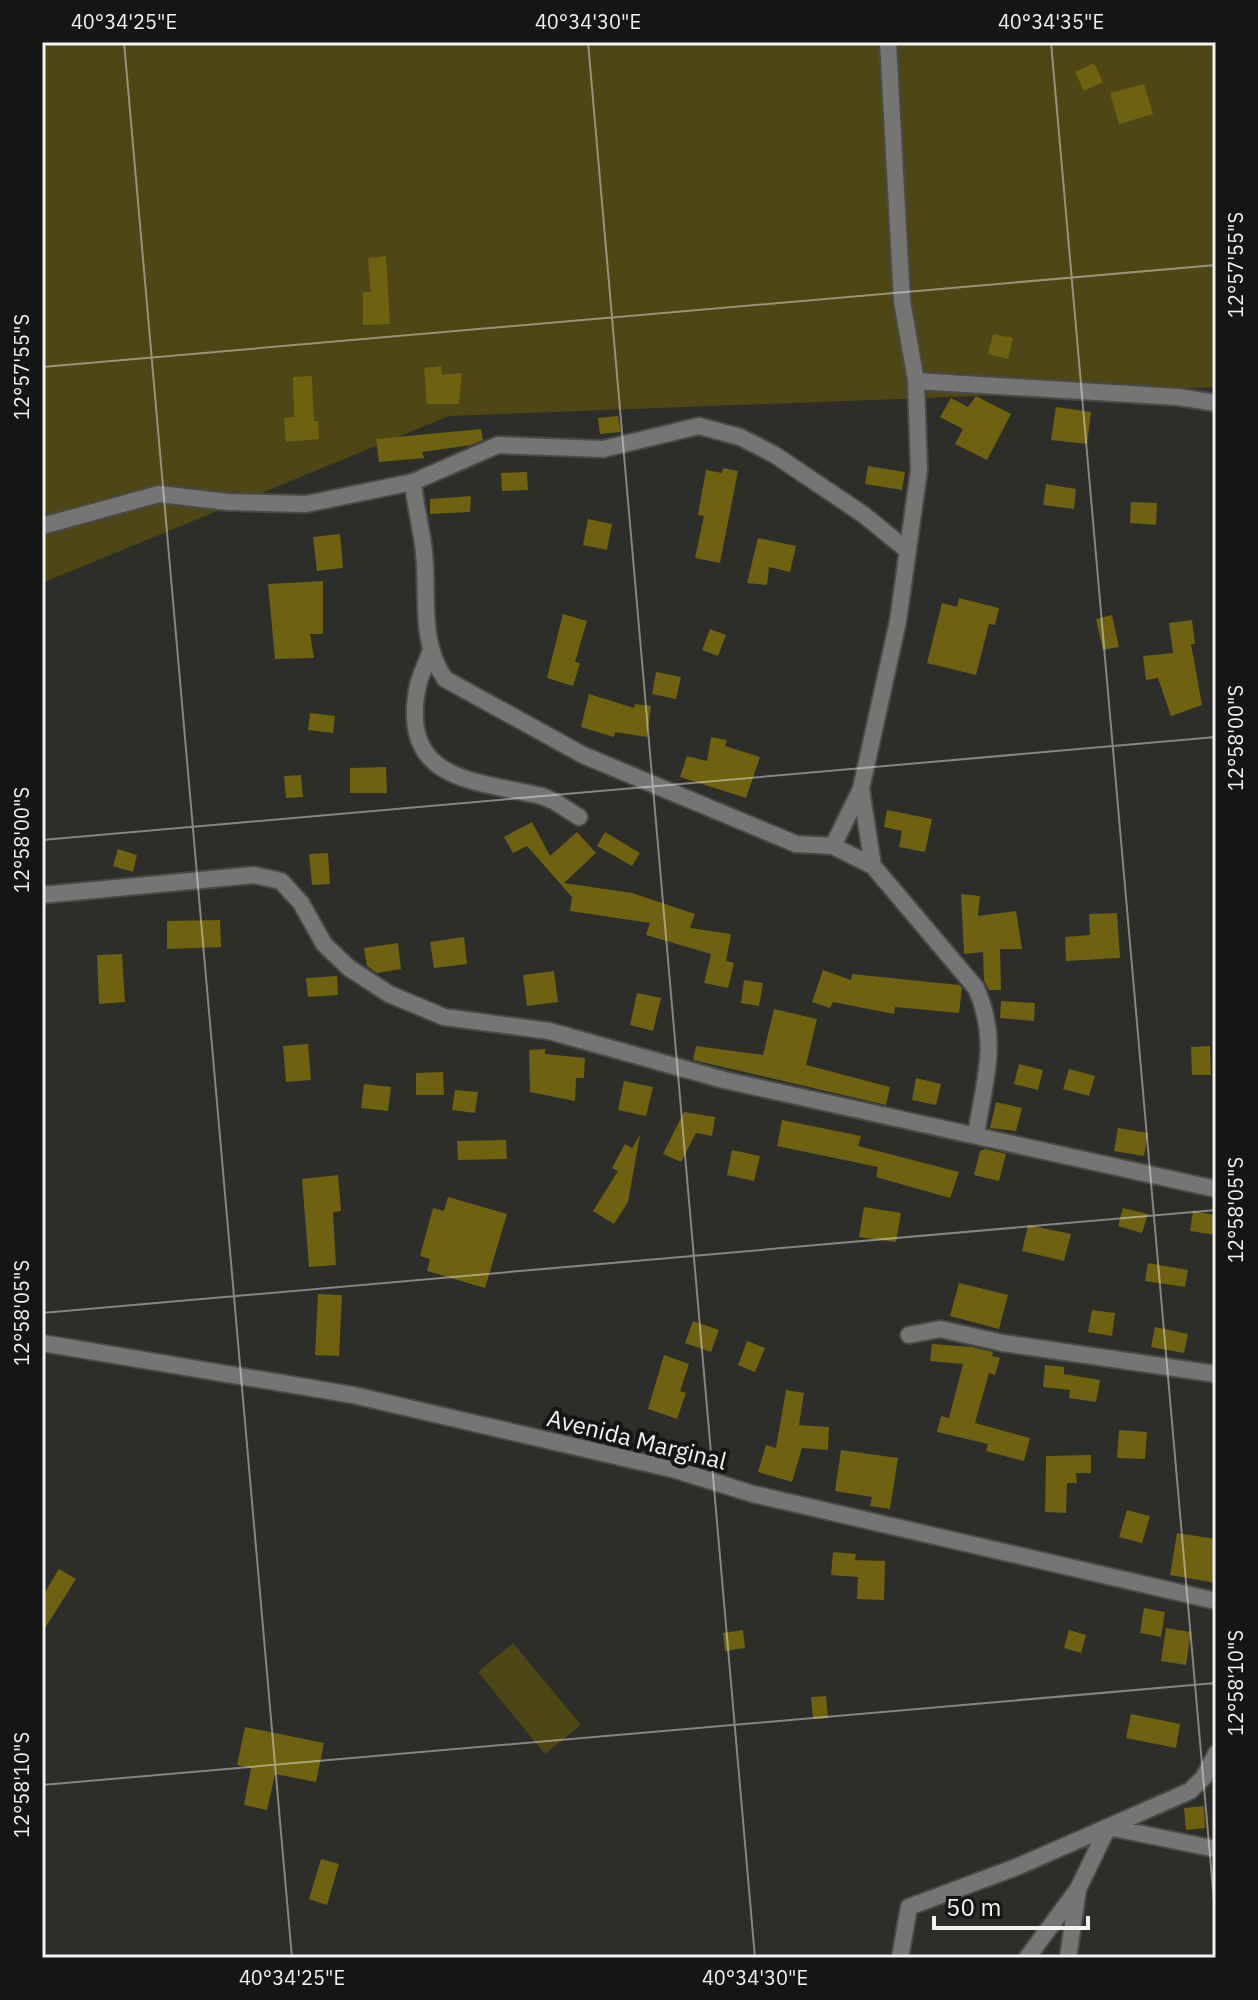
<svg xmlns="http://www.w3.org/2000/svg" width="1258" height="2000" font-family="'IBM Plex Sans',sans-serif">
<rect width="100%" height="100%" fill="#2d2d2a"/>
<!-- green -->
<path fill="#4e4615" d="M 42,42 L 1216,42 L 1216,387 L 449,416 L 42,583 Z
M 513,1643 L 581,1725 L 545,1754 L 478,1672 Z"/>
<!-- building -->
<path fill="#6e6210" d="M 1094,63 L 1103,82 L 1084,91 L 1075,72 Z
M 1144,84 L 1153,114 L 1119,124 L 1110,93 Z
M 386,256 L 390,324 L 363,325 L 363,292 L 371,292 L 368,258 Z
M 993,334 L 1013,338 L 1008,359 L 988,354 Z
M 441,366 L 442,375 L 462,373 L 459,404 L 427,404 L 424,368 Z
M 312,376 L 314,421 L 318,421 L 319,439 L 286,442 L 284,418 L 294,417 L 293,377 Z
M 976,396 L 1011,414 L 987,460 L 955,444 L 963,429 L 940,417 L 951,398 L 968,407 Z
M 1056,407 L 1091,412 L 1087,444 L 1051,440 Z
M 618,416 L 621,432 L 600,434 L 598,418 Z
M 481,429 L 483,440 L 471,445 L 422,452 L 424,458 L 379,462 L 376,439 Z
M 868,466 L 905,472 L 902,490 L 865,484 Z
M 723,468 L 738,471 L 720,563 L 695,558 L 704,516 L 698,515 L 706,470 L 722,473 Z
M 527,472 L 528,490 L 502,491 L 501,473 Z
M 1046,484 L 1076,489 L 1074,509 L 1043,505 Z
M 471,496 L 470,512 L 430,514 L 430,499 Z
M 1131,502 L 1157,503 L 1156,525 L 1130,523 Z
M 588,519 L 612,524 L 607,550 L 583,545 Z
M 340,534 L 343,568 L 317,571 L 313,537 Z
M 758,538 L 796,546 L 790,572 L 769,567 L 767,585 L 747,583 Z
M 323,581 L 323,634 L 310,634 L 314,658 L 275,659 L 268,584 Z
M 959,598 L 999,608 L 995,625 L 989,624 L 976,675 L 927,663 L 942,603 L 957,607 Z
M 563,614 L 587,621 L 575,662 L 580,663 L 573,686 L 547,678 Z
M 1112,615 L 1119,647 L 1103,650 L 1096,619 Z
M 1192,620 L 1195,644 L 1191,644 L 1202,705 L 1171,716 L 1158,678 L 1146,680 L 1143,656 L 1173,653 L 1169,623 Z
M 710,629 L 726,635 L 718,656 L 702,650 Z
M 656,672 L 681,677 L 676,699 L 652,694 Z
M 589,694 L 634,708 L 635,704 L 651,706 L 647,737 L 615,732 L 614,737 L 581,727 Z
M 310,713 L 335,716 L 333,733 L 308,730 Z
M 711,737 L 727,740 L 725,746 L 760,757 L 746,798 L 680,777 L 687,756 L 707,761 Z
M 386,767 L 387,793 L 350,793 L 350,768 Z
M 301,775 L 303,797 L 286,798 L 284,776 Z
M 887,810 L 932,819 L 925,852 L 899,847 L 902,831 L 884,827 Z
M 532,822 L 550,856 L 577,832 L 596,853 L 564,883 L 632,893 L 695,914 L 690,928 L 731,934 L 726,961 L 734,963 L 728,988 L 704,983 L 711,954 L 646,935 L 650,923 L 570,911 L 572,897 L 527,846 L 513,853 L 504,837 Z
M 605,832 L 640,853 L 632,866 L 597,846 Z
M 118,849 L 137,855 L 133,872 L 113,866 Z
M 328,853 L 330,884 L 312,885 L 309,854 Z
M 961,894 L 980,896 L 978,916 L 1016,911 L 1022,949 L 1000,949 L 1001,990 L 989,990 L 984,980 L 983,952 L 964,954 Z
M 1117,913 L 1120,958 L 1066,961 L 1065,937 L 1090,935 L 1089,914 Z
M 220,920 L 221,947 L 167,949 L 167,921 Z
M 464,937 L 467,964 L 434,968 L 430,942 Z
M 398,943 L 401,969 L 377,973 L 367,966 L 364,948 Z
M 122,954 L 125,1002 L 99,1004 L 97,955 Z
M 823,970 L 851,980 L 852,974 L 959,985 L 962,988 L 959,1013 L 895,1007 L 894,1014 L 833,1002 L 830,1008 L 812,1002 Z
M 554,971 L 558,1002 L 527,1006 L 523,975 Z
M 337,976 L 338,995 L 308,997 L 306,978 Z
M 744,980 L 763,983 L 759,1006 L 741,1003 Z
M 637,993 L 661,998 L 653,1031 L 630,1025 Z
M 1001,1001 L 1035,1003 L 1034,1021 L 1000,1018 Z
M 774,1009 L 817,1019 L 806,1065 L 890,1087 L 886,1105 L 693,1060 L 696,1046 L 763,1055 Z
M 308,1044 L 311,1080 L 286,1082 L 283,1046 Z
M 1210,1046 L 1211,1075 L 1192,1075 L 1191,1047 Z
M 545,1049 L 545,1054 L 585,1058 L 584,1078 L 576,1078 L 575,1101 L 530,1092 L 529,1050 Z
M 1019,1064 L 1043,1070 L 1038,1090 L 1014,1084 Z
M 1069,1069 L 1095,1076 L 1089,1096 L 1063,1089 Z
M 443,1072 L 444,1095 L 416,1095 L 416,1073 Z
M 916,1078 L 941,1084 L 936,1105 L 912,1100 Z
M 624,1081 L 653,1087 L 646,1116 L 618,1110 Z
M 364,1084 L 391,1087 L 388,1111 L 361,1108 Z
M 455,1090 L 478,1092 L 475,1113 L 452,1110 Z
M 996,1102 L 1022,1108 L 1016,1131 L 990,1128 Z
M 684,1112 L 715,1117 L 712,1136 L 696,1133 L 681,1162 L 663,1154 Z
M 782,1120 L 861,1136 L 858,1146 L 959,1172 L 950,1198 L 876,1177 L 878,1167 L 777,1146 Z
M 1118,1128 L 1148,1133 L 1144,1156 L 1114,1151 Z
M 640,1135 L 628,1202 L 614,1224 L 593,1211 L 618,1171 L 612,1168 L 625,1144 L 632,1148 Z
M 506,1140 L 507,1159 L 458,1160 L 457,1141 Z
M 985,1149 L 1006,1154 L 999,1181 L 974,1175 L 980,1151 Z
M 732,1150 L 760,1156 L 754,1181 L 727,1175 Z
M 338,1175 L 341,1211 L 333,1212 L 336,1265 L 309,1267 L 302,1179 Z
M 448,1197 L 507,1214 L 485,1288 L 427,1271 L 430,1259 L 420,1256 L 433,1208 L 444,1211 Z
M 864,1207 L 901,1213 L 896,1242 L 859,1237 Z
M 1123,1208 L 1148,1214 L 1142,1233 L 1118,1226 Z
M 1193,1211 L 1216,1215 L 1216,1235 L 1190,1231 Z
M 1028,1225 L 1071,1234 L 1064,1261 L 1022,1251 Z
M 1148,1263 L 1188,1270 L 1185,1287 L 1145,1281 Z
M 959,1283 L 1008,1295 L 999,1329 L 950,1316 Z
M 318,1294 L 342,1295 L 339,1356 L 315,1355 Z
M 1092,1310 L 1115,1313 L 1112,1336 L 1088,1332 Z
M 693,1321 L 719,1330 L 711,1352 L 685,1343 Z
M 1155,1327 L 1188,1334 L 1184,1353 L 1151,1347 Z
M 747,1341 L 765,1348 L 755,1372 L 738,1365 Z
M 932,1344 L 972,1347 L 993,1352 L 992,1356 L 1000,1358 L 995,1375 L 989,1373 L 975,1423 L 1030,1438 L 1024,1461 L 986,1451 L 988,1444 L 937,1432 L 941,1416 L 949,1418 L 963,1364 L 930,1361 Z
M 664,1355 L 689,1364 L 680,1391 L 686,1393 L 677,1419 L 648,1409 Z
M 1045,1365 L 1064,1367 L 1064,1374 L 1100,1380 L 1096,1402 L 1069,1398 L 1070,1390 L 1043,1387 Z
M 786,1390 L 804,1393 L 799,1425 L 829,1427 L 828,1450 L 802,1448 L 792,1482 L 758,1472 L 766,1445 L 776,1448 Z
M 1119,1430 L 1147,1432 L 1145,1459 L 1117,1458 Z
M 841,1450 L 898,1458 L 890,1509 L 870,1506 L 872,1497 L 835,1491 Z
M 1091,1455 L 1091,1473 L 1076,1473 L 1077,1483 L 1067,1483 L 1066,1513 L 1045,1512 L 1046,1456 Z
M 1127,1510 L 1150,1516 L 1142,1543 L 1119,1537 Z
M 1177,1533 L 1216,1539 L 1216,1583 L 1170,1575 Z
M 833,1552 L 856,1554 L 855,1560 L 885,1561 L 884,1600 L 857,1599 L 858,1577 L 831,1575 Z
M 59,1569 L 76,1579 L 42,1633 L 42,1597 Z
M 1144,1608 L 1165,1612 L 1161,1637 L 1140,1633 Z
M 1166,1628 L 1191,1632 L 1186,1665 L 1161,1661 Z
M 743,1630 L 745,1648 L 725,1651 L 723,1633 Z
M 1069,1630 L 1086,1635 L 1081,1653 L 1064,1648 Z
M 826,1696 L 828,1718 L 813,1719 L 811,1697 Z
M 1131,1714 L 1180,1724 L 1176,1748 L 1126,1738 Z
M 245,1727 L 324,1743 L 316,1782 L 275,1774 L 267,1810 L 244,1805 L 251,1768 L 237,1765 Z
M 1204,1806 L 1205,1828 L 1186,1830 L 1184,1808 Z
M 321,1859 L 339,1864 L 327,1905 L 309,1899 Z"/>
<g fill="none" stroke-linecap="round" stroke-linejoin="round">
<defs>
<path id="minor" d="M 916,381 L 1178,397 L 1216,403
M 413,482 C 415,504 420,523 423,544 C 430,590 417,639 445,679 L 583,755 L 796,844 L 833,846 L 873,866 L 976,988 C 1000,1042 984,1080 976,1135
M 42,526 L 159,494 L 228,502 L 306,504 L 413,482 L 498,445 L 603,449 L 699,426 L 740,437 L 775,455 L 864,515 L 908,551
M 431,650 C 427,662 421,674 418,685 C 398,782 474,780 541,796 C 554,799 567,810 579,817
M 861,789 L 873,866
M 833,846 L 861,789 L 898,621 L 919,470 L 916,381 L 902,301 L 888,42
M 42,895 L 254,875 L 281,881 L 301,903 L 324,944 L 349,968 L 389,994 L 444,1017 L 549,1031 L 724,1080 L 1216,1189
M 909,1335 L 940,1329 L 1003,1343 L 1216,1374
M 900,1958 L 909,1907 L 1019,1866 L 1190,1791 L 1204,1777 L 1216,1754
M 1027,1958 L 1078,1889 L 1108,1827 L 1216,1849
M 1068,1958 L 1078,1889"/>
<path id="tertiary" d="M 42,1343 L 353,1395 L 676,1470 L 753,1494 L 1216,1601"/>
</defs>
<!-- minor casing -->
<use href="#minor" stroke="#494946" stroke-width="20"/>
<!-- tertiary casing -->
<use href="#tertiary" stroke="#494946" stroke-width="20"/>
<!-- minor -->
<use href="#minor" stroke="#757574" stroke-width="16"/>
<!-- tertiary -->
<use href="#tertiary" stroke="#757574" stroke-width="16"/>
</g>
<!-- ticks -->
<path fill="none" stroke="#f3f2f1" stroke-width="2" stroke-opacity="0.45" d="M 124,42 L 292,1958M 588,42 L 755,1958M 1051,42 L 1216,1924M 42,367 L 1216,265M 42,840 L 1216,737M 42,1313 L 1216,1210M 42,1785 L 1216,1683"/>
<g text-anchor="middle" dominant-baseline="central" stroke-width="8" stroke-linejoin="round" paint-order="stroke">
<!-- street labels -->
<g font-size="24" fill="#f3f2f1" stroke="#151514">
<text transform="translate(637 1439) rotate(14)">Avenida Marginal</text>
</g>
</g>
<!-- border -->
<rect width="1258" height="2000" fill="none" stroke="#151514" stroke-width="88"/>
<!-- scale -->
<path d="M934 1916v12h154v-12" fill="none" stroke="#f3f2f1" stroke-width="4"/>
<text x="946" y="1916" font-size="24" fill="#f3f2f1" stroke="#151514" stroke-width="6" paint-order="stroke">50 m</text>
<rect x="44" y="44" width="1170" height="1912" fill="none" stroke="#f3f2f1" stroke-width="3"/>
<g font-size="20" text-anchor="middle" fill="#f3f2f1">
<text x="124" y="29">40°34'25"E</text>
<text x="588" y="29">40°34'30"E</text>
<text x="1051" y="29">40°34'35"E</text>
<text transform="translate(1236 265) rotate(-90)" y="7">12°57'55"S</text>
<text transform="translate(22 367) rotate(-90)" y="7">12°57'55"S</text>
<text transform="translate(1236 738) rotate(-90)" y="7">12°58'00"S</text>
<text transform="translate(22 840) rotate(-90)" y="7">12°58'00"S</text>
<text transform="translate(1236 1210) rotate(-90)" y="7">12°58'05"S</text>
<text transform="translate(22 1313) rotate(-90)" y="7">12°58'05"S</text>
<text transform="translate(1236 1683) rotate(-90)" y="7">12°58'10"S</text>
<text transform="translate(22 1785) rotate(-90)" y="7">12°58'10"S</text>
<text x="292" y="1985">40°34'25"E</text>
<text x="755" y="1985">40°34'30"E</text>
</g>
</svg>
